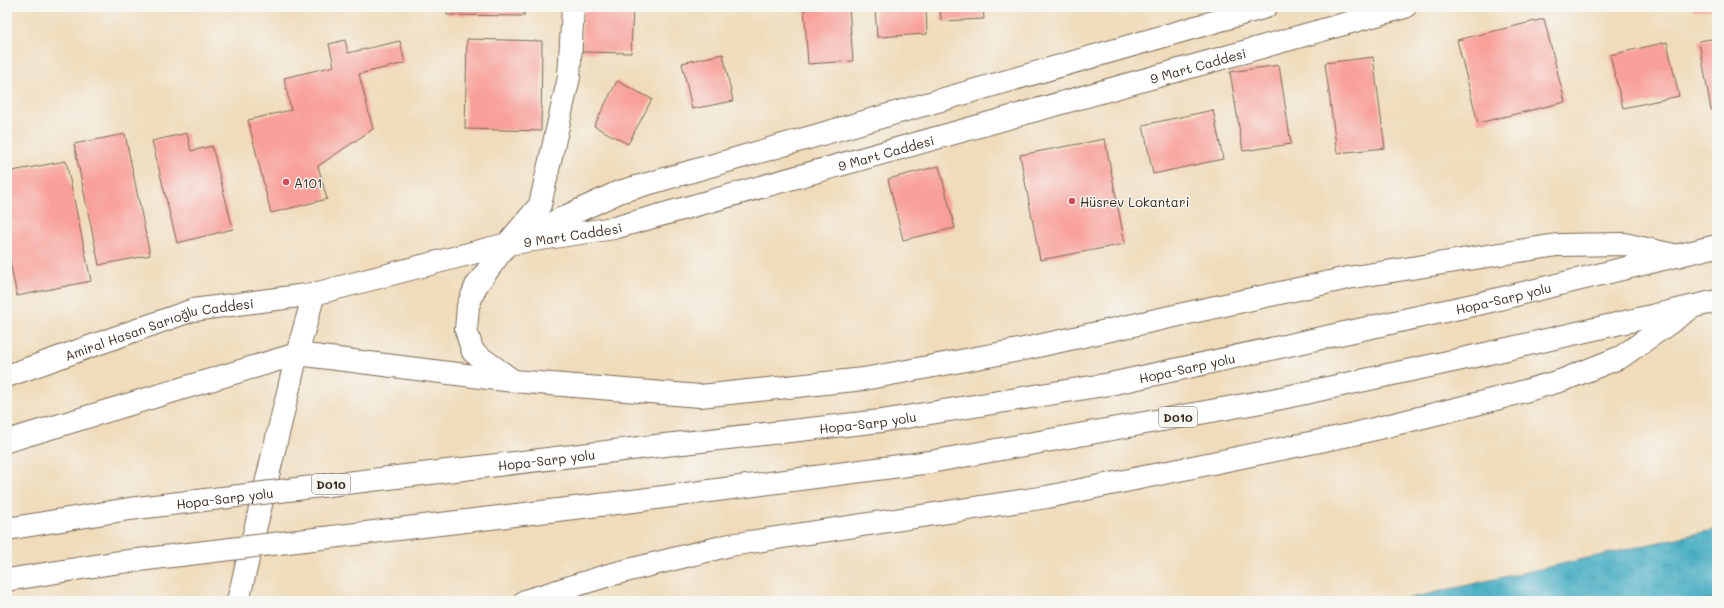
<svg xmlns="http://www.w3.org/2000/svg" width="1724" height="608" font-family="Mali,sans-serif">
<defs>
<pattern id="water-ripples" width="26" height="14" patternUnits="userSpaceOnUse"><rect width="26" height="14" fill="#43acc2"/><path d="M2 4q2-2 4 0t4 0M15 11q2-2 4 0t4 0" fill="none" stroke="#398c9d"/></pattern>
</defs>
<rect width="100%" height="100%" fill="#f6f6f2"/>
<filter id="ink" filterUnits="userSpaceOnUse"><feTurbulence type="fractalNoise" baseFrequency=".025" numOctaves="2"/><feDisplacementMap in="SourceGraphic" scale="8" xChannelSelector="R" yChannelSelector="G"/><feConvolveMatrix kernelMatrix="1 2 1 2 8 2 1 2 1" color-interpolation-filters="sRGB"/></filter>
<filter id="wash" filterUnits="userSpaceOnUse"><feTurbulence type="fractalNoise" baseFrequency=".012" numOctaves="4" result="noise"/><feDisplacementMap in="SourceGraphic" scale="16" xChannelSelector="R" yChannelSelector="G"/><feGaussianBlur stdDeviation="0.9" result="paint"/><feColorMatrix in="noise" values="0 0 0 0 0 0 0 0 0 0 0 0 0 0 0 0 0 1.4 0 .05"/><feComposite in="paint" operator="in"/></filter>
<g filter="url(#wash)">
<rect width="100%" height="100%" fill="#f0dcbb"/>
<!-- water -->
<path fill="url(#water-ripples)" stroke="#3f6b70" d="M 1717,529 L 1717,601 L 1397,601 Z"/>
<g id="blocks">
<!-- building -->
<path fill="#f8a099" d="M 447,7 L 524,7 L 524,16 L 447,15 Z
M 583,7 L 633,7 L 631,53 L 582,52 Z
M 648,7 L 678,7 L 678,8 L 649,12 Z
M 804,7 L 849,7 L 853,61 L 808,64 Z
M 875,7 L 926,7 L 927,34 L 877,37 Z
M 940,7 L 983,7 L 984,19 L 941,21 Z
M 1693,7 L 1717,7 L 1717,9 L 1694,11 Z
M 1544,19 L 1565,102 L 1478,123 L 1457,40 Z
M 1717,38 L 1717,109 L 1711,110 L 1699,41 Z
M 467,39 L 542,41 L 541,131 L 465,129 Z
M 345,40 L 348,53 L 400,41 L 405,63 L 359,74 L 373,129 L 318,166 L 327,199 L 271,213 L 248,120 L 291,110 L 284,78 L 334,66 L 329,44 Z
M 1667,42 L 1679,96 L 1623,108 L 1610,55 Z
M 723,54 L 733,101 L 692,109 L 682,63 Z
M 1373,57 L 1385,148 L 1337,153 L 1325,63 Z
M 1279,65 L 1291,144 L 1243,151 L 1230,72 Z
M 617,81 L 652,99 L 628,144 L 594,126 Z
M 1213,110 L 1223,159 L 1153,174 L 1143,125 Z
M 187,133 L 191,151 L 212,146 L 233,229 L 177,243 L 152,141 Z
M 125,134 L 150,255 L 99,265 L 74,144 Z
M 1105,139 L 1125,244 L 1040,260 L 1020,155 Z
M 66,161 L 91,281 L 17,296 L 7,247 L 7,172 Z
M 939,166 L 955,228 L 903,240 L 888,179 Z"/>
</g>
</g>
<g filter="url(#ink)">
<use href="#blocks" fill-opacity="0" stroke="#7a6855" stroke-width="1"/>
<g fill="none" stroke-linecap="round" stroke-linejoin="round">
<defs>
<path id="minor" d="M 507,244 L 540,205 L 569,77 L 573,7"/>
<g id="tertiary">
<path id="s1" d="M 7,376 L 193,310 L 314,294"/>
</g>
<g id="secondary">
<path d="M 530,233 L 619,192 L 1266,7"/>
<path id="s2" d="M 238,601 L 297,354 L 314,294 L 507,244 L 614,228 L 1405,7"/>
</g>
<g id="trunk">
<path d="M 507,244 L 476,286 L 468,306 L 466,330 L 473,352 L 512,380"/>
<path d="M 7,441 L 297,354 L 513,381 L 700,396 L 864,379 L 1024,349 L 1348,278 L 1557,245 L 1624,244 L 1678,256"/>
<path id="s3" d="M 656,446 L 881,421 L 1110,384 L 1482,303 L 1717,246"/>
<path d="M 633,501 L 930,462 L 1277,399 L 1485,354 L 1717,301"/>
<path d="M 525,601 L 609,575 L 730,545 L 1047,497 L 1354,434 L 1500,398 L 1563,380 L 1621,357 L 1694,306"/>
</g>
</defs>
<!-- minor casing -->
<use href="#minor" stroke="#7a6855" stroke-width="24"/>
<!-- tertiary casing -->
<use href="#tertiary" stroke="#7a6855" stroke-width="24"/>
<!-- secondary casing -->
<use href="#secondary" stroke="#7a6855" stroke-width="24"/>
<!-- trunk casing -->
<use href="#trunk" stroke="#7a6855" stroke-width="24"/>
<!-- minor -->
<use href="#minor" stroke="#fff" stroke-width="22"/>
<!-- tertiary -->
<use href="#tertiary" stroke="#fff" stroke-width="22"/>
<!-- secondary -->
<use href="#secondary" stroke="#fff" stroke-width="22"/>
<!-- trunk -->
<use href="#trunk" stroke="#fff" stroke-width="22"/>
<defs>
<g id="trunk-bridge">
<path id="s4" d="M 7,529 L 129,509 L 656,446"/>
<path d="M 7,580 L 113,563 L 633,501"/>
</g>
</defs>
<!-- trunk-bridge casing -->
<use href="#trunk-bridge" stroke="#7a6855" stroke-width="24" stroke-linecap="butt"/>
<!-- trunk-bridge -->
<use href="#trunk-bridge" stroke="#fff" stroke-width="22"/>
</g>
</g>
<!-- markers -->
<g fill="#d1495b" stroke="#f6f6f2" stroke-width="1.5">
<circle cx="286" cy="182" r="4"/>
<circle cx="1072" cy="201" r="4"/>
</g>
<g text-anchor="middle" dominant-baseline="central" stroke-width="3" stroke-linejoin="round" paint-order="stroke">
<!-- shield labels -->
<g fill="#f6f6f2" stroke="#73675e" stroke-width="1">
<rect x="1159" y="407" width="38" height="20" rx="3"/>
<rect x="312" y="474" width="38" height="20" rx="3"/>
</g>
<g font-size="12" font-weight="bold" fill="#3b2a1e">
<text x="1178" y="417">D010</text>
<text x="331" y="484">D010</text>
</g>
<!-- street labels -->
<g font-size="13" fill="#3b2a1e" stroke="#f6f6f2">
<text stroke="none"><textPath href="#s2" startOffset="1230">9 Mart Caddesi</textPath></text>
<text stroke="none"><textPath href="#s2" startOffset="906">9 Mart Caddesi</textPath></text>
<text stroke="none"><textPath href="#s2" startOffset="582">9 Mart Caddesi</textPath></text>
<text stroke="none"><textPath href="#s3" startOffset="861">Hopa-Sarp yolu</textPath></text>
<text stroke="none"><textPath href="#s1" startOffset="160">Amiral Hasan Sarıoğlu Caddesi</textPath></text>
<text stroke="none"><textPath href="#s3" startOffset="537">Hopa-Sarp yolu</textPath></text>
<text stroke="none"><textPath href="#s3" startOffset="213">Hopa-Sarp yolu</textPath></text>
<text stroke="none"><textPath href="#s4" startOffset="544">Hopa-Sarp yolu</textPath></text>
<text stroke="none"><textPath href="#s4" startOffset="220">Hopa-Sarp yolu</textPath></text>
</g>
<!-- poi labels -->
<g font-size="13" fill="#3b2a1e" stroke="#f6f6f2" text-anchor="start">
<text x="294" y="182">A101</text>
<text x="1080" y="201">Hüsrev Lokantari</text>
</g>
</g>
<!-- margin -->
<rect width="1724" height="608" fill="none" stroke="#f6f6f2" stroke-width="24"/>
</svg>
